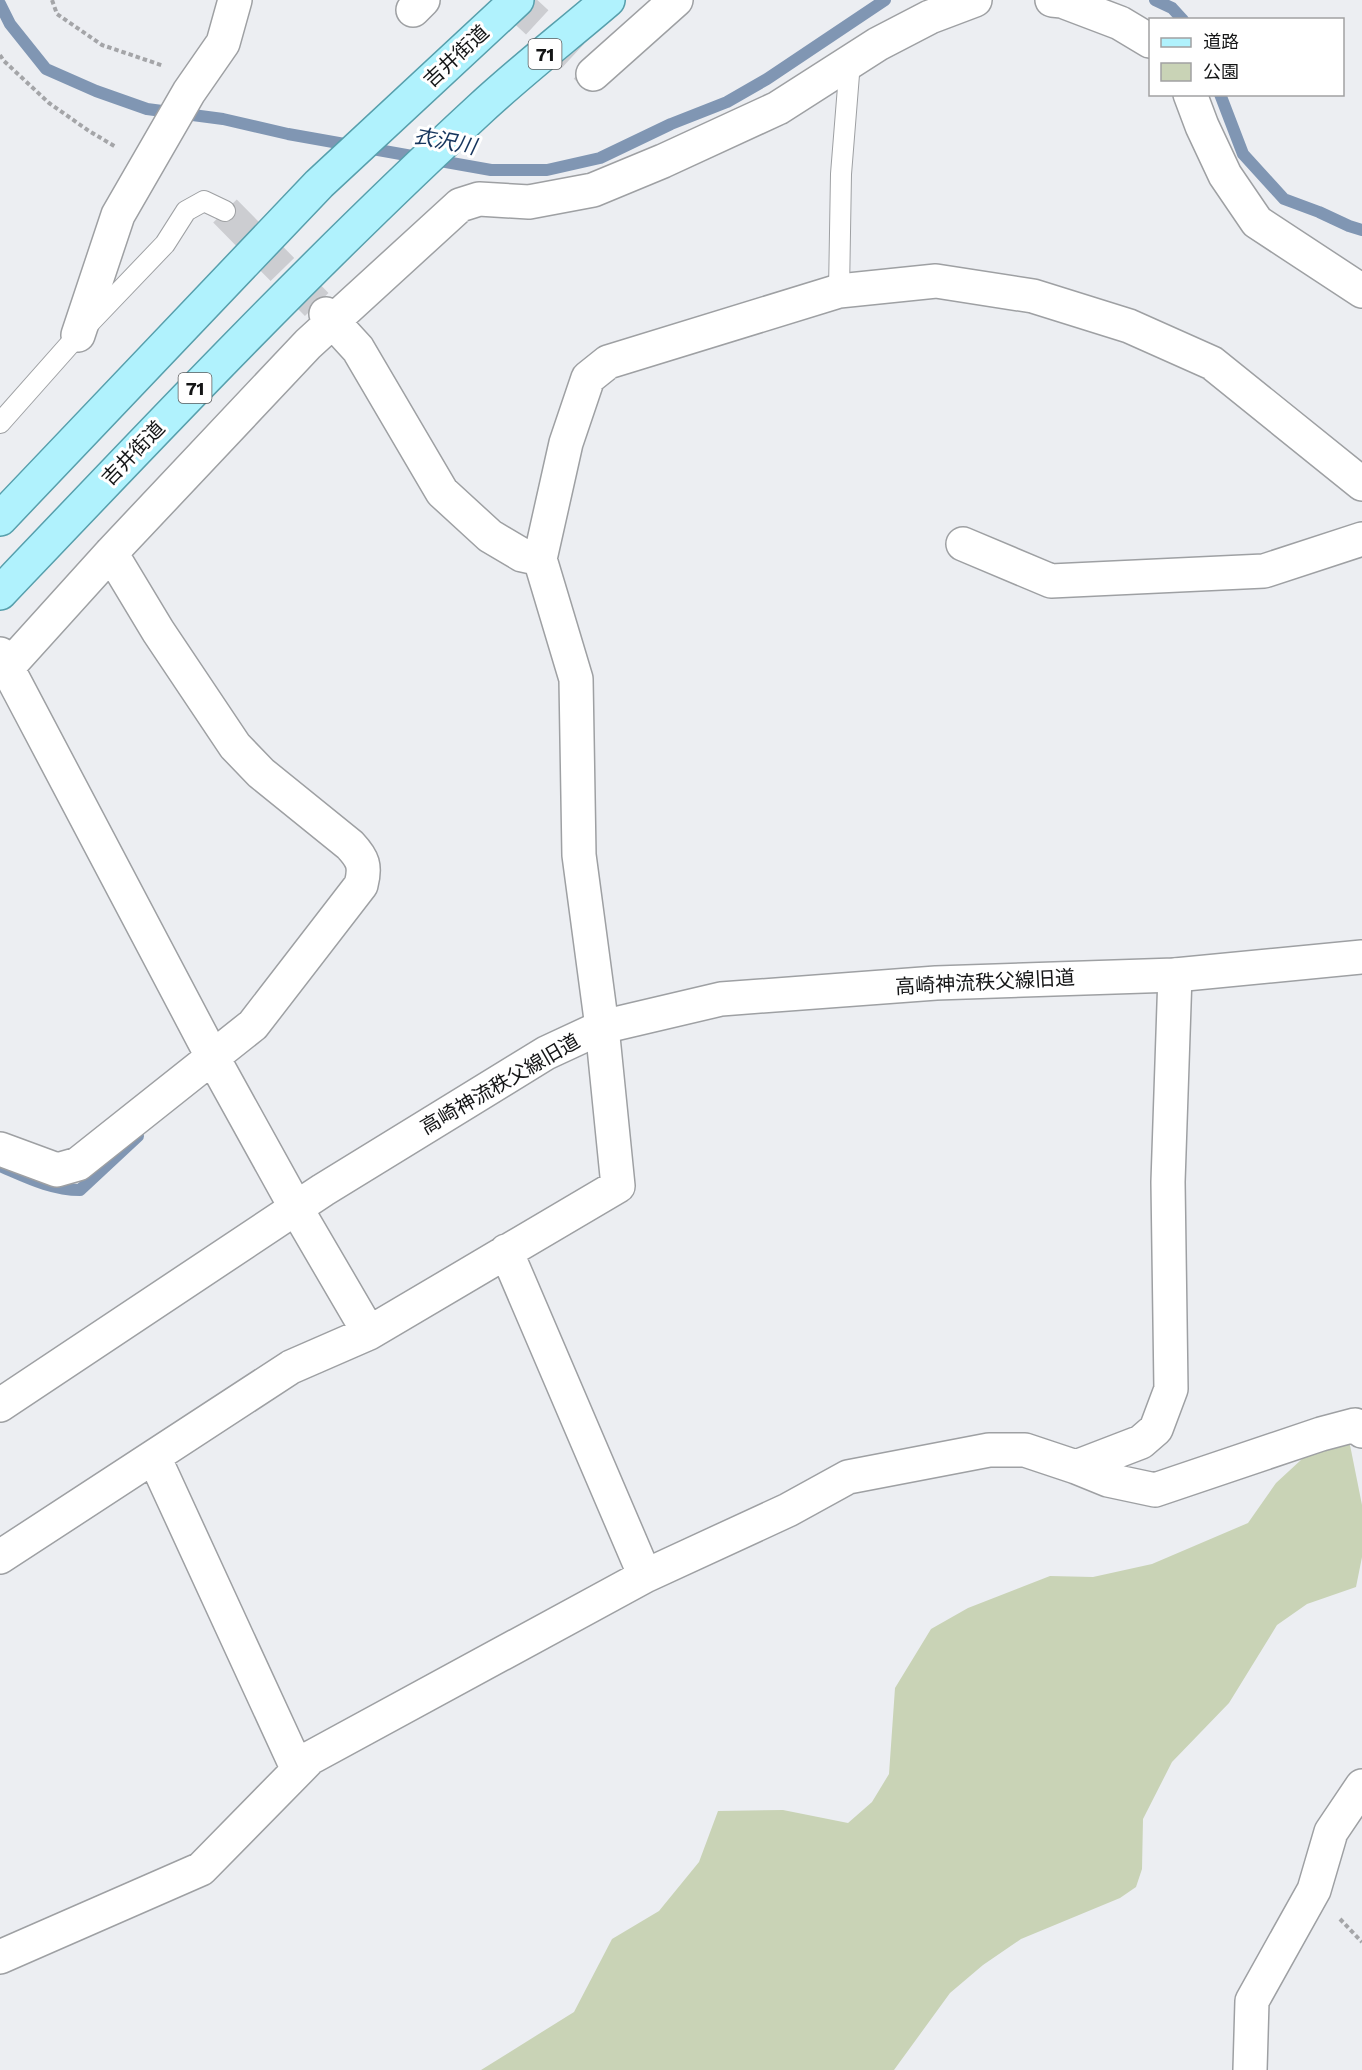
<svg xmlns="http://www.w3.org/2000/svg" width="1362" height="2070" font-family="'Work Sans','Noto Sans JP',sans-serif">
<rect width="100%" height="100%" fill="#eceef2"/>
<!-- green -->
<path fill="#c9d3b6" d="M 1349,1440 L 1362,1505 L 1362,1557 L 1356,1587 L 1307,1604 L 1277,1625 L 1229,1703 L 1172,1762 L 1143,1819 L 1142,1869 L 1136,1887 L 1120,1898 L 1021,1939 L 983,1965 L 950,1993 L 894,2070 L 481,2070 L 574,2012 L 612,1939 L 659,1911 L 699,1862 L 718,1811 L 783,1810 L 848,1823 L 872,1802 L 889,1774 L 895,1688 L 931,1629 L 968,1608 L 1050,1576 L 1093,1577 L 1152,1564 L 1248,1523 L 1276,1483 L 1315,1447 Z"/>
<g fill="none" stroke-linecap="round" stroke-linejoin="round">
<!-- stream -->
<path stroke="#8096b3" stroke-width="12" d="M 1155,0 L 1172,8 L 1183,20
M 0,4 L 10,24 L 46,69 L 96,91 L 147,109 L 223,119 L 288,134 L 491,170 L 547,170 L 600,158 L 671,124 L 727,102 L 767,79 L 885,0
M 1220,94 L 1243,154 L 1284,199 L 1319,212 L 1349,226 L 1362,230
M 0,1166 C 26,1177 51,1190 80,1190 L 138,1136"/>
<!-- minor-tunnel -->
<path stroke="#cccdd1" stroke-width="33" stroke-dasharray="33 16" stroke-linecap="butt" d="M 513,0 L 593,74
M 225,211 L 326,314"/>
<defs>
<path id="service" d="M 839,291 L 841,174 L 850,62
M 0,423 L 78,335 L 165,244 L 186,211 L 204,201 L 225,211"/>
<path id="minor" d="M 1052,0 L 1062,1 L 1120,23 L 1150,41
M 413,10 L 423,0
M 593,74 L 676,0
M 1190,94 L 1202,126 L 1225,175 L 1257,222 L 1362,291
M 326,314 L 358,349 L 442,492 L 490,536 L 522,555 L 540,559
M 78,335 L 118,215 L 189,92 L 223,43 L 235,0
M 963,544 L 1051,581 L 1264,571 L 1362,539
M 0,654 L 213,1058 L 296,1208 L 369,1333
M 7,668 L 111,553 L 308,344 L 460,205 L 479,199 L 529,202 L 593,190 L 663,161 L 778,108 L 878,44 L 930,17 L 975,0
M 0,1149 L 57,1170 L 78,1164 L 253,1025 L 361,885 C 366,866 363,859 350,845 L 261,773 L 235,746 L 158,631 L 111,553
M 506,1251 L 645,1576
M 154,1457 L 298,1770
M 1076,1467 L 1141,1442 L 1156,1429 L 1171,1389 L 1168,1182 L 1175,975
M 0,1557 L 291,1367 L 369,1333 L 618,1186 L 602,1027 L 579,855 L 576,679 L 540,559 L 566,443 L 588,378 L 608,362 L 839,291 L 936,281 L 1033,296 L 1129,326 L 1212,363 L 1362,484
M 0,1957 L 201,1869 L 310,1758 L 645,1576 L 788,1510 L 848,1477 L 989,1450 L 1025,1450 L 1076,1467 L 1108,1480 L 1155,1490 L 1321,1434 L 1355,1425 L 1362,1431
M 1250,2070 L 1252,2001 L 1314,1890 L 1331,1832 L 1362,1786"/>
<path id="tertiary" d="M 0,1405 L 323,1190 L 546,1053 L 602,1027 L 721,999 L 936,983 L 1175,975 L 1362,957"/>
<path id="primary" d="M 0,519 L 319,184 L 517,0
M 0,593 C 157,428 313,263 480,109 C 521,71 566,36 608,0"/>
</defs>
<!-- service casing -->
<use href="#service" stroke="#9ea0a3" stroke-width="22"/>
<!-- minor casing -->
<use href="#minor" stroke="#9ea0a3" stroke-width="36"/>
<!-- tertiary casing -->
<use href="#tertiary" stroke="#9ea0a3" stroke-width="36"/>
<!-- primary casing -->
<use href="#primary" stroke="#579fac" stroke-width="36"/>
<!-- path -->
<path stroke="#a4a5a8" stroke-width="4" stroke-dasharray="4.5 3" stroke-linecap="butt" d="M 52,0 L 57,14 L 102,45 L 164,66
M 0,55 L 4,61 L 49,103 L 89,131 L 116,147
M 1340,1919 L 1362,1942"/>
<!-- service -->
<use href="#service" stroke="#fff" stroke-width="20"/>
<!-- minor -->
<use href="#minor" stroke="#fff" stroke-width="33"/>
<!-- tertiary -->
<use href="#tertiary" stroke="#fff" stroke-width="33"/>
<!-- primary -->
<use href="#primary" stroke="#b0f2fd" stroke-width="33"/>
</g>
<g text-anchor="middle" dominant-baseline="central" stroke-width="6" stroke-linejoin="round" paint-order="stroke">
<!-- shield labels -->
<g fill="#fff" stroke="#5a5b5c" stroke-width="1.5">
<rect x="528.5" y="39" width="33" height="30" rx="4.5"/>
<rect x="178.5" y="373" width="33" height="30" rx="4.5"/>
</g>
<g font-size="18" font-weight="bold" fill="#141516">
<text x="545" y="54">71</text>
<text x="195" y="388">71</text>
</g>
<!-- street labels -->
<g font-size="20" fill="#141516" stroke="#fff">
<text transform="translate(456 56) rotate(-43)">吉井街道</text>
<text transform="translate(133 453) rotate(-46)">吉井街道</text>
<text transform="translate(985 982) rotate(-3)">高崎神流秩父線旧道</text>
<text transform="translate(500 1084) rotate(-30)">高崎神流秩父線旧道</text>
</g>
<!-- water labels -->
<g font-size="21" font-style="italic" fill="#16355d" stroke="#fff">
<text transform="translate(445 141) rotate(11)">衣沢川</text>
</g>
</g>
<!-- legend -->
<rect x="1149" y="18" width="195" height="78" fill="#ffffff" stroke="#a1a1a2" stroke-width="1.5"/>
<rect x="1161" y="38" width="30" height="9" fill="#b0f2fd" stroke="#a1a1a2" stroke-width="1.5"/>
<text x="1203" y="48" font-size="18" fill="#141516">道路</text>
<rect x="1161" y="63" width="30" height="18" fill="#c9d3b6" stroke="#a1a1a2" stroke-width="1.5"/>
<text x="1203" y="78" font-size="18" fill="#141516">公園</text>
</svg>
